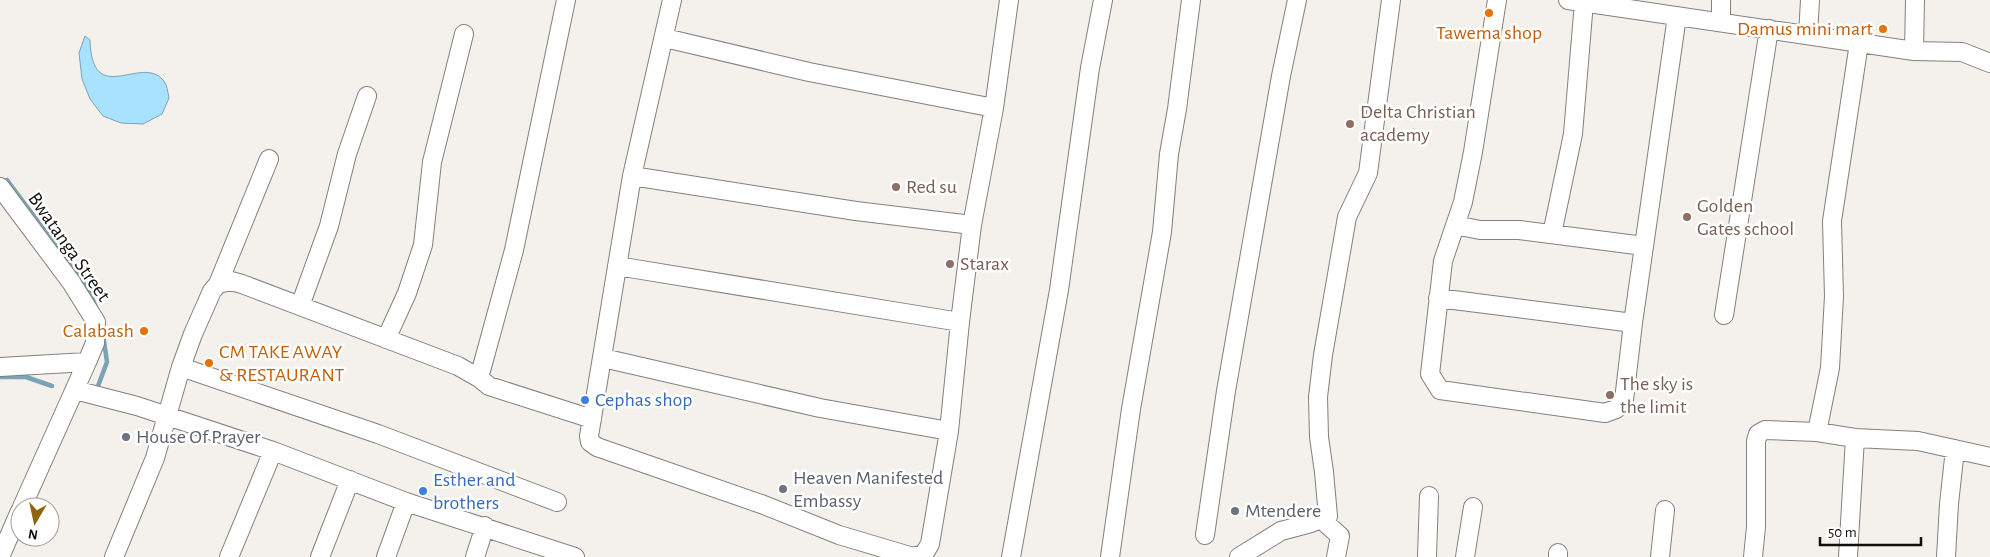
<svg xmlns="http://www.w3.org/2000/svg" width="1990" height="557" font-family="'Alegreya Sans',sans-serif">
<rect width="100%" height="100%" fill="#f4f0ec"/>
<!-- water -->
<path fill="#a9e2fe" stroke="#7ba3b6" d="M 85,36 L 90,40 C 92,109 141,54 163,80 C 167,84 168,93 169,98 L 162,114 L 143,124 L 121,123 L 103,116 L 90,99 L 82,79 L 79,53 Z"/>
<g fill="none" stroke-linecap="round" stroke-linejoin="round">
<!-- stream -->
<path stroke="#7ba3b6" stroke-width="4.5" d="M 7,180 L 89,290 L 97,310
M 0,377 L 26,377 L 52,386
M 98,386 L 107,362 L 103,334"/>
<defs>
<path id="minor" d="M 672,0 L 632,176 L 589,436 L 590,442 L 597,447 L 764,505 L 839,535 L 913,557 L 924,554 L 930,544 L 949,431 L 960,322 L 972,225 L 994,108 L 1009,0
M 1497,0 L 1473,152 L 1463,202 L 1443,261 L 1430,374 L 1440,390 L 1605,413 L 1616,409 L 1624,400 L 1633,323 L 1677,16
M 1568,0 L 1914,51 L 1962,52 L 1990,63
M 1721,0 L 1721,22
M 1808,35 L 1810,0
M 665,38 L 809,72 L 994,108
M 1914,51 L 1915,0
M 632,176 L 856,211 L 972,225
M 0,187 L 71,282 L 96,322 L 95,343 L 87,362
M 1455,225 L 1480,230 L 1519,230 L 1644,246
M 1552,234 L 1573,134 L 1584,2
M 617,266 L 960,322
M 218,284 L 269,159
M 1438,298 L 1633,323
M 300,306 L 329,226 L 347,154 L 367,96
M 1724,315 L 1769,29
M 386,339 L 407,293 L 423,245 L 432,162 L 464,34
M 603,358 L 820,408 L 949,431
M 0,367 L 87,362 L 22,507
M 181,367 L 378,434 L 557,502
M 479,378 L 514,250 L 566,0
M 75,390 L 137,406 L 273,451 L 406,502 L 575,557
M 1817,432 L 1830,368 L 1834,296 L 1832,221 L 1859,43
M 1321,519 L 1340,536 L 1336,557
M 1205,535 L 1226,391 L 1281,76 L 1297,0
M 0,557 L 20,511
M 114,557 L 155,458 L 181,367 L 193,334 L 212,291 L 218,284 L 231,281 L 242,284 L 458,366 L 479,378 L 489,386 L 592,419
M 229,557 L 273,451
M 320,557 L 350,480
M 386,557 L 406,502
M 475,557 L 485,526
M 1011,557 L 1059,290 L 1090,68 L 1103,0
M 1110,557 L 1131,409 L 1162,232 L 1169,154 L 1177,109 L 1191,0
M 1239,557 L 1281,531 L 1311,523 L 1328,516 L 1324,472 L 1319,437 L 1318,397 L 1323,355 L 1347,217 L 1368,173 L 1391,0
M 1427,557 L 1429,496
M 1465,557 L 1473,507
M 1558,557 L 1558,553
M 1660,557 L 1665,510
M 1753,557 L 1756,527 L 1756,441 L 1758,434 L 1765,430 L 1817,432 L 1855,438 L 1918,441 L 1990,457
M 1848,557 L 1855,438
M 1946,557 L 1949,504 L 1955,449"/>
</defs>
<!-- minor casing -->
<use href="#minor" stroke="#83807d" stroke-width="20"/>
<!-- minor -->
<use href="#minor" stroke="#fff" stroke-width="18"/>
</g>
<!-- markers -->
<g fill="#e8710a" stroke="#fff" stroke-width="2">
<circle cx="1489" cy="13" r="5"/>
<circle cx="1883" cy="29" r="5"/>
<circle cx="144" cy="331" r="5"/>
<circle cx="209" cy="363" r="5"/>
</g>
<g fill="#8d6e63" stroke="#fff" stroke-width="2">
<circle cx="1350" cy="124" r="5"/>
<circle cx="896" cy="187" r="5"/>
<circle cx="1687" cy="217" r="5"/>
<circle cx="950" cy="264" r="5"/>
<circle cx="1610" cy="395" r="5"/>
</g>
<g fill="#3f7fe0" stroke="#fff" stroke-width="2">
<circle cx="585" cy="400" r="5"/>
<circle cx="423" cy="491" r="5"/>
</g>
<g fill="#6b7280" stroke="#fff" stroke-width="2">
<circle cx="126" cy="437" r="5"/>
<circle cx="783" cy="489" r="5"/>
<circle cx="1235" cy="511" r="5"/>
</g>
<g text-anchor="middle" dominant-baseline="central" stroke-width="5" stroke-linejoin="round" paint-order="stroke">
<!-- food labels -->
<g font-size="20" fill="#c56008" stroke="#fff" text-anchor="end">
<text x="1873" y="29">Damus mini mart</text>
<text x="1489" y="33" text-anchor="middle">Tawema shop</text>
<text x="134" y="331">Calabash</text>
<text x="219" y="352" text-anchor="start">CM TAKE AWAY<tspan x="219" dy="23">&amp; RESTAURANT</tspan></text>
</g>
<!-- education labels -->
<g font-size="20" fill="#785e54" stroke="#fff" text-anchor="start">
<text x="1360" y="112">Delta Christian<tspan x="1360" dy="23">academy</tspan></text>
<text x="906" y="187">Red su</text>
<text x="1697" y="206">Golden<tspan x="1697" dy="23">Gates school</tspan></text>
<text x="960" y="264">Starax</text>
<text x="1620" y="384">The sky is<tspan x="1620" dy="23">the limit</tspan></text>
</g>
<!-- street labels -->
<g font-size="20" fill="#100f0e" stroke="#fff">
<text transform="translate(69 247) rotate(55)">Bwatanga Street</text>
</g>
<!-- shop labels -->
<g font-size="20" fill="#366cbe" stroke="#fff" text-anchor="start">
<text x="595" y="400">Cephas shop</text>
<text x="433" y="480">Esther and<tspan x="433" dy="23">brothers</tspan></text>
</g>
<!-- worship labels -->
<g font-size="20" fill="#5b616d" stroke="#fff" text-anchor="start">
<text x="136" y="437">House Of Prayer</text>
<text x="793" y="478">Heaven Manifested<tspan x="793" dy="23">Embassy</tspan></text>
<text x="1245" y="511">Mtendere</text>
</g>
</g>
<!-- north arrow -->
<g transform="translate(35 522) rotate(189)"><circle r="24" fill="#ffffff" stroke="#9f9f9f"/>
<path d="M0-4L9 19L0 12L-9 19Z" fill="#90640c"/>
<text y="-8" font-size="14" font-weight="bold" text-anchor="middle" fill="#100f0e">N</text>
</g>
<!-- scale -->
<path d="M1820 537v8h101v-8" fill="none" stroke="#100f0e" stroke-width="2.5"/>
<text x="1828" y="537" font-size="15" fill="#100f0e" stroke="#ffffff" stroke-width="4" paint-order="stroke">50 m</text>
</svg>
